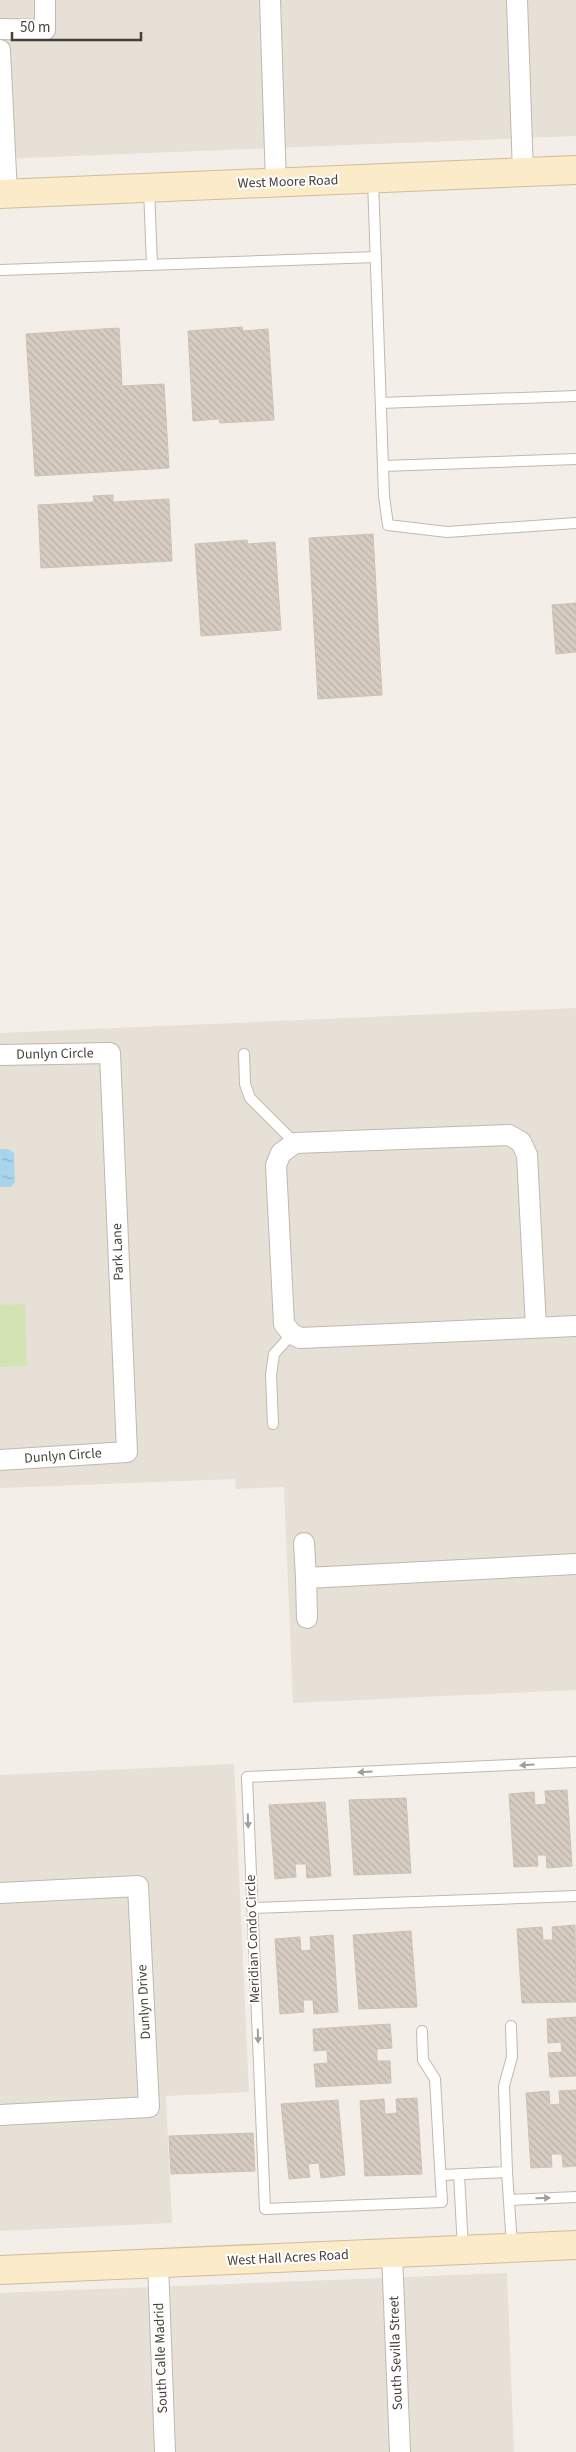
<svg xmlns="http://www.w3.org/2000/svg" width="576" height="2452" font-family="'Source Sans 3',sans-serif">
<defs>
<pattern id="water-ripples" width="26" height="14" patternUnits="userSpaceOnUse" patternTransform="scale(1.25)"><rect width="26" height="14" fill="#a8d5eb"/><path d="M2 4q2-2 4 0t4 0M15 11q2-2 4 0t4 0" fill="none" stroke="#8baebf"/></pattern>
<pattern id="building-back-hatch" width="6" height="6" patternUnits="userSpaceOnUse" patternTransform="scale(1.25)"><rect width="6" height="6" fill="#d7ccc1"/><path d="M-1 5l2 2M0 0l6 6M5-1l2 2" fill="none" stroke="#bab0a6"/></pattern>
</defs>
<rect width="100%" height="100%" fill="#f3efe8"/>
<!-- residential -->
<path fill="#e6e0d6" d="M 0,0 L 576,0 L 576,136 L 0,159 Z
M 576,1008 L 576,1690 L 293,1703 L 284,1487 L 236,1489 L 235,1479 L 0,1488 L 0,1033 Z
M 234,1764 L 249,2092 L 166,2096 L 172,2223 L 0,2231 L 0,1775 Z
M 507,2273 L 514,2452 L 0,2452 L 0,2293 Z"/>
<!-- pitch -->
<path fill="#d2e4b3" d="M 25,1304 L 27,1366 L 0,1367 L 0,1305 Z"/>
<!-- water -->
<path fill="url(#water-ripples)" d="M 0,1149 L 8,1149 L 14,1153 L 15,1182 L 11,1187 L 0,1187 Z"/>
<!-- building -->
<path fill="url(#building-back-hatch)" stroke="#cec1b2" d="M 242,327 L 243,331 L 268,329 L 274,420 L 220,423 L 219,419 L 193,421 L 188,331 Z
M 119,328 L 122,386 L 164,384 L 169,468 L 35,476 L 26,334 Z
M 113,495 L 113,502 L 169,499 L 172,561 L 41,568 L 38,505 L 94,502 L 93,496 Z
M 373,534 L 382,695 L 318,699 L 309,538 Z
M 247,540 L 248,544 L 275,542 L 281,630 L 201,636 L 195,544 Z
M 576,603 L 576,652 L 556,654 L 552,605 Z
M 567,1790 L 572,1866 L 547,1868 L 546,1855 L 537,1855 L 538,1866 L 514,1867 L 509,1794 L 534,1792 L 535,1805 L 546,1804 L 545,1791 Z
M 406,1798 L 411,1873 L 354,1875 L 349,1800 Z
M 325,1802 L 331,1876 L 307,1878 L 306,1864 L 295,1864 L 296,1877 L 275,1879 L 269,1805 Z
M 575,1925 L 576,2002 L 522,2003 L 517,1929 L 542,1927 L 543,1940 L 553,1940 L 552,1927 Z
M 411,1931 L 417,2007 L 359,2009 L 353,1935 Z
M 333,1935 L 338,2012 L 314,2014 L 313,2000 L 303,2000 L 304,2012 L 280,2014 L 275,1939 L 300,1937 L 301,1951 L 311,1950 L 310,1937 Z
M 576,2017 L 576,2076 L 550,2077 L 548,2053 L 562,2052 L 561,2042 L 548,2043 L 547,2019 Z
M 390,2024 L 392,2048 L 377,2049 L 377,2061 L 390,2061 L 391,2083 L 316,2087 L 314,2064 L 328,2063 L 327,2050 L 314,2051 L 313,2029 Z
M 576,2090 L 576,2166 L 563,2167 L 562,2154 L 551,2154 L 552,2167 L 531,2168 L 526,2093 L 549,2091 L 550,2105 L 560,2104 L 559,2091 Z
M 417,2098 L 422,2174 L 365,2176 L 360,2101 L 384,2099 L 385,2114 L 397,2113 L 396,2099 Z
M 338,2100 L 345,2175 L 321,2178 L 319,2163 L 308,2164 L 310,2177 L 289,2179 L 281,2104 Z
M 253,2133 L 255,2171 L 171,2174 L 169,2136 Z"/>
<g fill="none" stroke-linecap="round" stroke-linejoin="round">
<defs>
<path id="lane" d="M 373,180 L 384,496 L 388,525 L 447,532 L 576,523
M 149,189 L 152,265
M 0,270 L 376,257
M 381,403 L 576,396
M 383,466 L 576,459
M 244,1054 L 245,1084 L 250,1098 L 295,1143
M 273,1424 L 271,1375 L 274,1354 L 292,1334
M 252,1908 L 576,1896
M 422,2031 L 423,2060 L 435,2079 L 442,2202 L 265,2209 L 247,1777 L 576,1762
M 507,2172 L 504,2086 L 512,2057 L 511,2026
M 459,2174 L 463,2249
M 443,2175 L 507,2172 L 512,2246
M 509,2200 L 576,2197"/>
<path id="street" d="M 270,0 L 276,183
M 517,0 L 523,173
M 0,29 L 45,30 L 45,0
M 0,50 L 7,194
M 0,1055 L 110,1053 L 127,1452 L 0,1460
M 536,1327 L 527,1155 L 521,1142 L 509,1135 L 295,1143 L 281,1153 L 276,1165 L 284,1324 L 292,1334 L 300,1338 L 576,1326
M 304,1543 L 306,1578
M 307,1618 L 306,1578 L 576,1564
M 0,1893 L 138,1886 L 149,2107 L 0,2115
M 392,2253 L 400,2452
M 158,2263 L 165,2452"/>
<path id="secondary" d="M 0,194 L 576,170
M 0,2270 L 576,2245"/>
</defs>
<!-- lane casing -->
<use href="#lane" stroke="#c1b8ae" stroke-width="12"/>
<!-- street casing -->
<use href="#street" stroke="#c1b8ae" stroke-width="22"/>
<!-- secondary casing -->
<use href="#secondary" stroke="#cfbd9a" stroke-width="30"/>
<!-- lane -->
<use href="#lane" stroke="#fff" stroke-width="10"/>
<!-- street -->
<use href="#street" stroke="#fff" stroke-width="20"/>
<!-- secondary -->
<use href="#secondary" stroke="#fbebc9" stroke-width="28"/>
</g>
<!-- one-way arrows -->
<defs><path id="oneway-solid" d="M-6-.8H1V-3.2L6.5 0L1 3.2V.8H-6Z" transform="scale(1.25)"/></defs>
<g fill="#a29f9b">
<use href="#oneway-solid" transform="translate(527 1765) rotate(177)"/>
<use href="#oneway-solid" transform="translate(365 1772) rotate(177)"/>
<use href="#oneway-solid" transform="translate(248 1821) rotate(88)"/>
<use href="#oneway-solid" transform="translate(258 2036) rotate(88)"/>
<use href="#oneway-solid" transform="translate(543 2198) rotate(-2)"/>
</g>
<g text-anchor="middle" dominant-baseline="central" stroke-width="4" stroke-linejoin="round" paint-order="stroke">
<!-- street labels -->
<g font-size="14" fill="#453f37" stroke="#fff">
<text transform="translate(288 182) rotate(-2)">West Moore Road</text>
<text transform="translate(55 1054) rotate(-1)">Dunlyn Circle</text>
<text transform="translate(118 1252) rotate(-92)">Park Lane</text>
<text transform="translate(63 1456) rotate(-4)">Dunlyn Circle</text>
<text transform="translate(253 1939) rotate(-92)">Meridian Condo Circle</text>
<text transform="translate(144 2002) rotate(-93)">Dunlyn Drive</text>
<text transform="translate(288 2258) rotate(-3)">West Hall Acres Road</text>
<text transform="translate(396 2353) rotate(-92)">South Sevilla Street</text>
<text transform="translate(161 2358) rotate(-92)">South Calle Madrid</text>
</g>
</g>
<!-- scale -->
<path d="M12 32v8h129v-8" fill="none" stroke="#453f37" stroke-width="2.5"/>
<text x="20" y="32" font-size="15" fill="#453f37" stroke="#ffffff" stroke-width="4" paint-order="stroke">50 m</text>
</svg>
